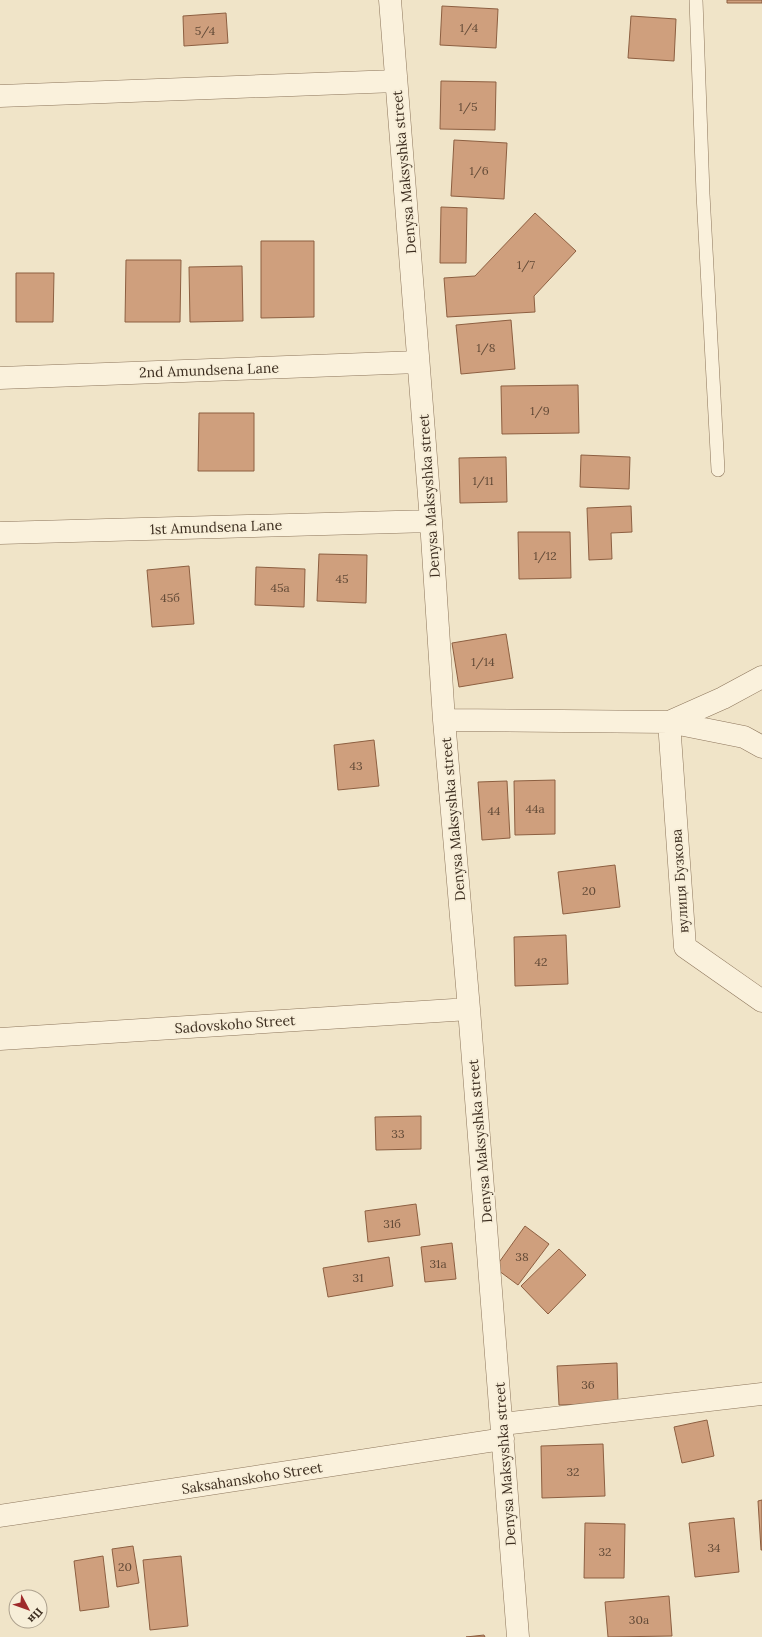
<svg xmlns="http://www.w3.org/2000/svg" width="762" height="1637" font-family="Lora,serif">
<rect width="100%" height="100%" fill="#f0e4c8"/>
<!-- building -->
<path fill="#cf9f7d" stroke="#8d5f41" d="M 727,0 L 762,0 L 762,3 L 727,3 Z
M 442,6 L 498,9 L 496,48 L 440,45 Z
M 226,13 L 228,43 L 184,46 L 183,16 Z
M 631,16 L 676,19 L 674,61 L 628,58 Z
M 441,81 L 496,82 L 495,130 L 440,129 Z
M 454,140 L 507,143 L 504,199 L 451,196 Z
M 441,207 L 467,208 L 466,263 L 440,263 Z
M 535,213 L 576,251 L 534,296 L 535,312 L 447,317 L 444,278 L 475,276 Z
M 261,241 L 314,241 L 314,317 L 261,318 Z
M 126,260 L 181,260 L 180,322 L 125,322 Z
M 242,266 L 243,321 L 190,322 L 189,267 Z
M 16,273 L 54,273 L 53,322 L 16,322 Z
M 511,320 L 515,369 L 461,374 L 456,325 Z
M 578,385 L 579,433 L 502,434 L 501,386 Z
M 199,413 L 254,413 L 254,471 L 198,471 Z
M 581,455 L 630,457 L 629,489 L 580,487 Z
M 506,457 L 507,502 L 460,503 L 459,458 Z
M 631,506 L 632,532 L 611,533 L 612,559 L 589,560 L 587,508 Z
M 518,532 L 570,532 L 571,578 L 519,579 Z
M 319,554 L 367,555 L 366,603 L 317,601 Z
M 189,566 L 194,624 L 152,627 L 147,570 Z
M 256,567 L 305,569 L 304,607 L 255,605 Z
M 506,634 L 513,678 L 459,687 L 452,643 Z
M 374,740 L 379,786 L 338,790 L 334,745 Z
M 555,780 L 555,834 L 515,835 L 514,781 Z
M 507,781 L 510,838 L 482,840 L 478,782 Z
M 615,865 L 620,907 L 563,914 L 558,872 Z
M 566,935 L 568,984 L 515,986 L 514,937 Z
M 421,1116 L 421,1149 L 376,1150 L 375,1117 Z
M 416,1204 L 420,1235 L 368,1242 L 365,1211 Z
M 525,1226 L 549,1244 L 518,1285 L 495,1268 Z
M 452,1243 L 456,1279 L 425,1282 L 421,1247 Z
M 559,1249 L 586,1275 L 548,1314 L 521,1286 Z
M 389,1257 L 393,1286 L 328,1297 L 323,1268 Z
M 617,1363 L 618,1403 L 559,1405 L 557,1366 Z
M 707,1420 L 714,1456 L 682,1463 L 674,1427 Z
M 603,1444 L 605,1496 L 542,1498 L 541,1446 Z
M 762,1500 L 762,1550 L 761,1550 L 758,1501 Z
M 734,1518 L 739,1572 L 695,1577 L 689,1523 Z
M 585,1523 L 625,1524 L 624,1578 L 584,1578 Z
M 133,1546 L 139,1583 L 117,1587 L 112,1549 Z
M 103,1556 L 109,1607 L 80,1611 L 74,1561 Z
M 181,1556 L 188,1626 L 150,1630 L 143,1560 Z
M 669,1596 L 672,1636 L 608,1637 L 605,1602 Z
M 484,1635 L 485,1637 L 466,1637 Z"/>
<g fill="none" stroke-linecap="round" stroke-linejoin="round">
<defs>
<path id="lane" d="M 696,0 L 703,194 L 718,470"/>
<path id="street" d="M 390,0 L 431,521 L 444,720 L 469,1009 L 518,1637
M 0,96 L 396,81
M 0,378 L 418,362
M 0,533 L 431,521
M 444,720 L 669,722 L 723,698 L 762,677
M 762,747 L 744,737 L 669,722 L 685,947 L 762,1001
M 0,1039 L 469,1009
M 502,1424 L 762,1394
M 0,1516 L 503,1439"/>
</defs>
<!-- lane casing -->
<use href="#lane" stroke="#8d765c" stroke-width="14"/>
<!-- street casing -->
<use href="#street" stroke="#8d765c" stroke-width="23"/>
<!-- lane -->
<use href="#lane" stroke="#faf1dc" stroke-width="13"/>
<!-- street -->
<use href="#street" stroke="#faf1dc" stroke-width="22"/>
</g>
<g text-anchor="middle" dominant-baseline="central" stroke-width="3.5" stroke-linejoin="round" paint-order="stroke">
<!-- number labels -->
<g font-size="12" fill="#624a37">
<text x="469" y="27">1/4</text>
<text x="205" y="30">5/4</text>
<text x="468" y="106">1/5</text>
<text x="479" y="170">1/6</text>
<text x="526" y="264">1/7</text>
<text x="486" y="347">1/8</text>
<text x="540" y="410">1/9</text>
<text x="483" y="480">1/11</text>
<text x="545" y="555">1/12</text>
<text x="342" y="578">45</text>
<text x="280" y="587">45а</text>
<text x="170" y="597">45б</text>
<text x="483" y="661">1/14</text>
<text x="356" y="765">43</text>
<text x="535" y="808">44а</text>
<text x="494" y="810">44</text>
<text x="589" y="890">20</text>
<text x="541" y="961">42</text>
<text x="398" y="1133">33</text>
<text x="392" y="1223">31б</text>
<text x="522" y="1256">38</text>
<text x="438" y="1263">31а</text>
<text x="358" y="1277">31</text>
<text x="588" y="1384">36</text>
<text x="573" y="1471">32</text>
<text x="714" y="1547">34</text>
<text x="605" y="1551">32</text>
<text x="125" y="1566">20</text>
<text x="639" y="1619">30а</text>
</g>
<!-- street labels -->
<g font-size="14" fill="#3d2e20" stroke="#f7eed8">
<text transform="translate(404 172) rotate(-95)">Denysa Maksyshka street</text>
<text transform="translate(209 370) rotate(-2)">2nd Amundsena Lane</text>
<text transform="translate(429 496) rotate(-94)">Denysa Maksyshka street</text>
<text transform="translate(216 527) rotate(-2)">1st Amundsena Lane</text>
<text transform="translate(453 819) rotate(-95)">Denysa Maksyshka street</text>
<text transform="translate(680 881) rotate(-94)">вулиця Бузкова</text>
<text transform="translate(235 1024) rotate(-4)">Sadovskoho Street</text>
<text transform="translate(480 1141) rotate(-95)">Denysa Maksyshka street</text>
<text transform="translate(505 1464) rotate(-94)">Denysa Maksyshka street</text>
<text transform="translate(252 1478) rotate(-9)">Saksahanskoho Street</text>
</g>
</g>
<!-- north arrow -->
<g transform="translate(28 1609) rotate(131)"><circle r="19" fill="#f7eed8" stroke="#ada18e"/>
<path d="M0-3L7 15L0 10L-7 15Z" fill="#9e2a2b"/>
<text y="-6" font-size="11" font-weight="bold" text-anchor="middle" fill="#3d2e20">Пн</text>
</g>
</svg>
